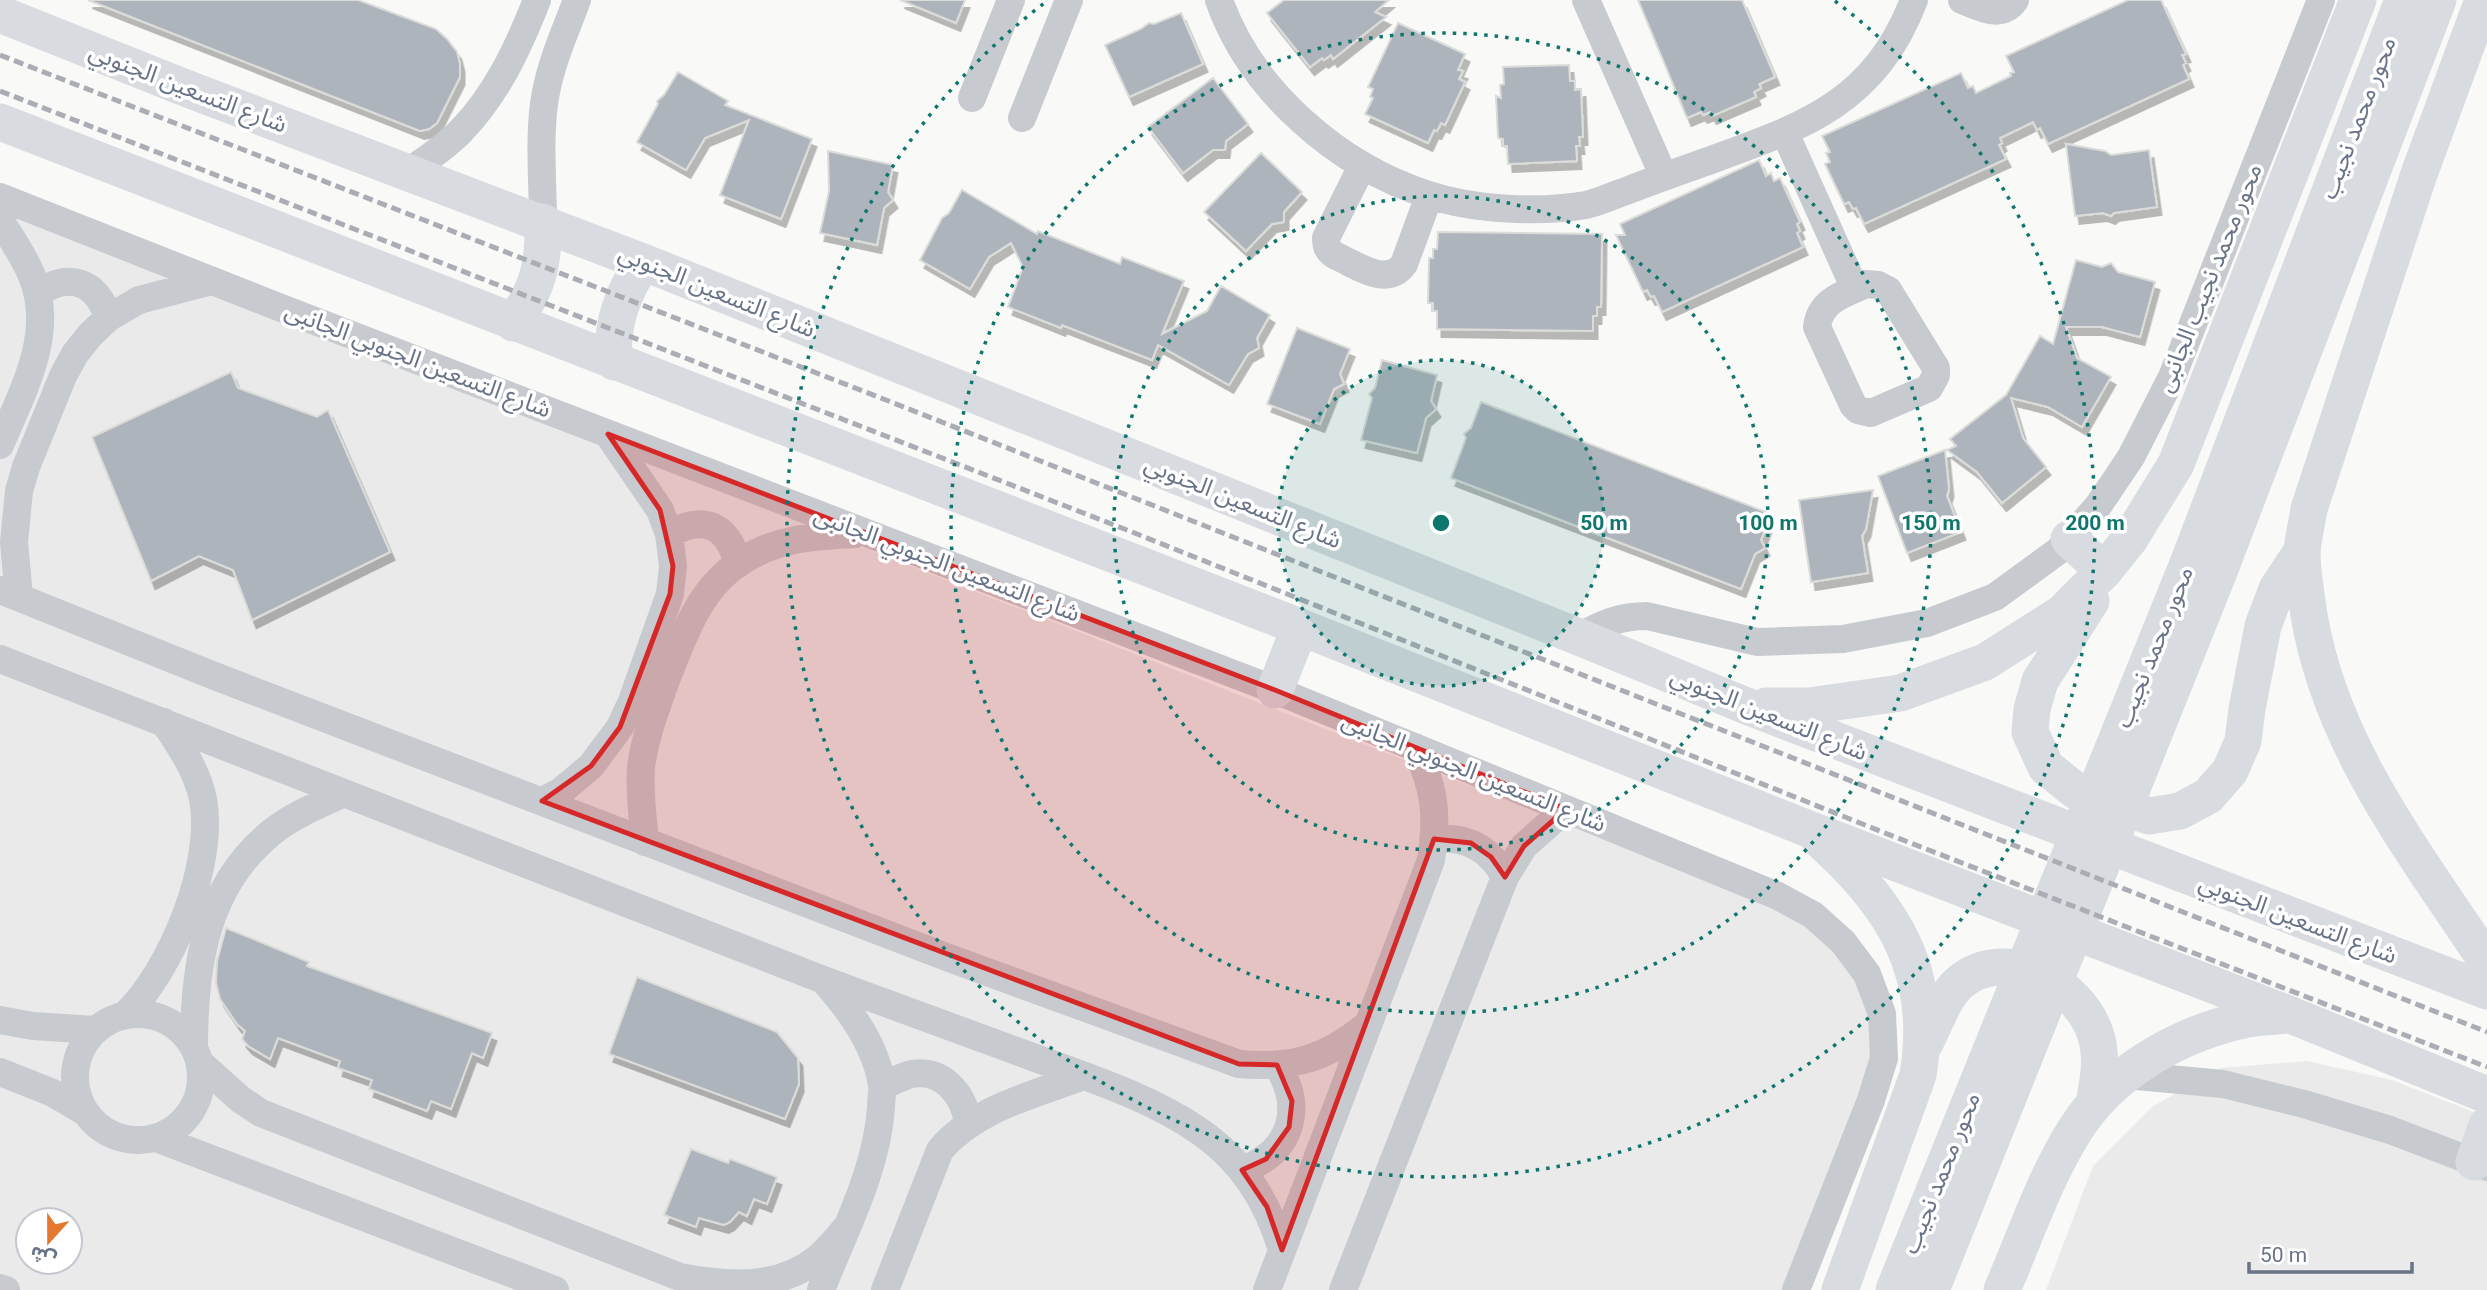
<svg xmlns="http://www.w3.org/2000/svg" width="2487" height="1290" font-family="Roboto,'Noto Sans Arabic',sans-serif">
<defs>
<filter id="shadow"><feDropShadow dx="4.5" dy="8" stdDeviation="0" flood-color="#0004"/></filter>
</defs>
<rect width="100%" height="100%" fill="#f9f9f7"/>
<!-- built -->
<path fill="#eaeaea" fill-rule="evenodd" d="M 0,208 L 1791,912 L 1863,960 L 1875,1060 L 1789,1290 L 16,1290 L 0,1284 ZM 28,1220 L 70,1220 L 70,1262 L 28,1262 Z
M 2307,1061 L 2392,1080 L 2487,1117 L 2487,1290 L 2046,1290 L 2093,1166 L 2152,1107 L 2220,1068 Z"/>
<!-- building -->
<path fill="#aeb4bc" stroke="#dbdbd9" stroke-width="2" filter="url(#shadow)" d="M 88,0 L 358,0 L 436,29 L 447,39 L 457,52 L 460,64 L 460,77 L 437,123 L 429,129 L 420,131 Z
M 900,0 L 965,0 L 956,23 Z
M 1284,0 L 1389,0 L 1375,12 L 1386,17 L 1333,59 L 1331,55 L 1324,60 L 1322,58 L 1310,67 L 1267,13 Z
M 1638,0 L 1742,0 L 1775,77 L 1759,84 L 1761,88 L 1754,92 L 1756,97 L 1712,116 L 1710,112 L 1703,115 L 1701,112 L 1687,118 Z
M 2128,0 L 2161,0 L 2186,54 L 2182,55 L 2186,63 L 2183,65 L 2189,79 L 2048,144 L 2040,128 L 2037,130 L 2033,122 L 2000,138 L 2002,143 L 1999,145 L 2006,159 L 1864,224 L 1856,208 L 1853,209 L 1849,202 L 1844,204 L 1825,164 L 1830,162 L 1826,153 L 1830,152 L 1822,136 L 1961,73 L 1968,88 L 1973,86 L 1976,93 L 2011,76 L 2010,73 L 2014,72 L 2006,56 Z
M 1181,13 L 1203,64 L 1129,97 L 1105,45 L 1141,29 L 1149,23 L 1154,24 Z
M 1398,23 L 1465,54 L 1458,70 L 1463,71 L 1459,79 L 1465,82 L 1445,125 L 1441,123 L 1437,131 L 1434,130 L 1428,143 L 1365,114 L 1373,98 L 1370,97 L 1373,89 L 1368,87 Z
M 1569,65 L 1570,81 L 1575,81 L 1575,90 L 1581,89 L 1583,137 L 1579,137 L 1580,146 L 1576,146 L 1577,161 L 1508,164 L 1507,146 L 1503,146 L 1503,139 L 1498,138 L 1496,96 L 1501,98 L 1500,85 L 1504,84 L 1503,67 Z
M 678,72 L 728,101 L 725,105 L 812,139 L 781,219 L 720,195 L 749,120 L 705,138 L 686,170 L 637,142 L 658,104 L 657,101 L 664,95 Z
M 1213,78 L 1248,124 L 1226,141 L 1225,150 L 1213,150 L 1183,173 L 1148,127 Z
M 2066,144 L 2105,151 L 2111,155 L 2149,150 L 2157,207 L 2114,213 L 2111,216 L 2103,213 L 2075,216 Z
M 828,151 L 893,165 L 888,192 L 893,200 L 884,208 L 877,245 L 820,233 L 829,191 Z
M 1261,153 L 1302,192 L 1284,212 L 1284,222 L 1272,224 L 1246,251 L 1204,212 Z
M 1759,160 L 1766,176 L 1771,173 L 1774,181 L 1780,178 L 1800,222 L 1797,224 L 1800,231 L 1797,233 L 1803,247 L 1662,312 L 1654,296 L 1651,297 L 1647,290 L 1643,292 L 1616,235 L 1625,235 L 1620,224 Z
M 962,190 L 1037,234 L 1038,231 L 1120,264 L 1122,257 L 1184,281 L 1162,334 L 1207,311 L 1221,286 L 1270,315 L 1257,338 L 1259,348 L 1248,354 L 1229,385 L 1158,345 L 1152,360 L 1062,325 L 1061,328 L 1008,307 L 1023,267 L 1011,243 L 989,257 L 970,289 L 920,260 L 942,218 L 949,213 Z
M 1438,232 L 1602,234 L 1601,307 L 1597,307 L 1597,316 L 1593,316 L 1593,331 L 1437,329 L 1437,311 L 1433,311 L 1433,303 L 1428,303 L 1429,258 L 1433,258 L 1433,249 L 1437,249 Z
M 2076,260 L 2102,267 L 2111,263 L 2118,272 L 2155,282 L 2140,337 L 2102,327 L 2066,327 L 2077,358 L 2111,377 L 2082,427 L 2048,407 L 2011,398 L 2023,438 L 2046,467 L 2002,503 L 1977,472 L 1947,450 L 1956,446 L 1950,439 L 2006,395 L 2040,336 L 2053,344 Z
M 1297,328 L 1350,349 L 1340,374 L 1344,384 L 1334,389 L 1320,424 L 1267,404 Z
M 1382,360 L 1437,375 L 1431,401 L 1436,409 L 1426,418 L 1417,453 L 1361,440 L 1372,398 L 1369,394 L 1375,388 Z
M 231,372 L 238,388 L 317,417 L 328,410 L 390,552 L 252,620 L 233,570 L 199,556 L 151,581 L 92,437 Z
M 1481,402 L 1771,514 L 1761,540 L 1765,548 L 1755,554 L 1741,589 L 1451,478 L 1466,438 L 1464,434 L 1471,428 Z
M 1945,450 L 1949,489 L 1947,496 L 1961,532 L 1907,553 L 1878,476 Z
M 1873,490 L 1866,529 L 1862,536 L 1868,573 L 1811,582 L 1799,500 Z
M 226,928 L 309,962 L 307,966 L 492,1033 L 483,1058 L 472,1053 L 451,1109 L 431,1101 L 427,1111 L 369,1089 L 372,1080 L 338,1068 L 340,1061 L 278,1038 L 270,1059 L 248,1046 L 242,1039 L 245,1031 L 237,1024 L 220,999 L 216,983 L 217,961 Z
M 637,977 L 777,1032 L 798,1058 L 799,1084 L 785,1119 L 609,1054 Z
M 691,1149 L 728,1163 L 730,1159 L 777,1177 L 767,1204 L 754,1199 L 747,1216 L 739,1212 L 730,1222 L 724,1225 L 699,1218 L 696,1227 L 664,1215 Z"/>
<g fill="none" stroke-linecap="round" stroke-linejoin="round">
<!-- minor -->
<path stroke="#c7cace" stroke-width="28" d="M 1219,0 C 1251,91 1338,166 1429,195 C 1474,210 1539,213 1586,205 C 1600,202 1614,195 1626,191 C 1654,180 1683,170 1711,160 C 1805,126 1875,102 1914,0
M 1586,0 L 1664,177
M 1962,0 C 1980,7 2001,20 2015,0
M 972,98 L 1011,0
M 1022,118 L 1069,0
M 1785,133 L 1855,289
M 1362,166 L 1326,238 C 1326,247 1328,251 1336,256 C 1357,265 1387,288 1404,264 L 1429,196
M 408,172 C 426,160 445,147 460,132 C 497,94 518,48 537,0
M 0,197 L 276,306 L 1275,690 L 1778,896 L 1813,915 L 1843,942 L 1867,974 L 1882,1014 L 1884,1058 L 1871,1100 L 1796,1290
M 0,220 C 11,238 24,256 32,276 C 56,334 22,392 0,445
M 543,222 C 543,182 538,131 546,92 C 552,60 566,30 577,0
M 1866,284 L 1878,285 L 1888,290 L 1936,368 L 1936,375 L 1929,388 L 1871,413 L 1858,410 L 1853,405 L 1817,327 C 1820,300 1844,294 1866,284 Z
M 38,293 C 69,272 97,281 108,318
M 669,534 C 704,514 728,525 738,564
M 0,590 L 212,675 L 949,958 L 1239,1064 C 1292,1069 1329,1058 1369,1023
M 19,597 L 14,542 L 19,491 L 26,467 L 63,376 L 75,354 L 90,335 L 108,318 L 139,300 L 212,281
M 1579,637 C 1602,624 1620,616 1647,616 L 1757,642 L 1843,639 L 1927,623 L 1995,597 L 2058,551 L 2098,506 L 2131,457 L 2172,377 L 2321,0
M 0,659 C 274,765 547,874 821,979 C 893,1006 965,1032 1038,1059 C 1093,1079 1154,1099 1202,1133 C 1243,1162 1268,1202 1282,1250
M 542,801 L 560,792 L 591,766 L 620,727 L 632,701 L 670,594 L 673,566 L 669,534 L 660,510 L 608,434
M 1434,839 C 1466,836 1490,848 1505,877
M 645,842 C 643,817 639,792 641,767 C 645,736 656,709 666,680 C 684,635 699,588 742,561 C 777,538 815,536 855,534
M75 1077a63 63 0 1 1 126 0a63 63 0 1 1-126 0Z
M 125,1015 C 172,970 215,864 203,799 C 197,770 180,746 164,722
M 0,1020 L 33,1026 L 95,1030
M 194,1047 C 194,966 205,886 272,832 C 293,815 319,805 344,793
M 200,1063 L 240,1099 L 261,1113 L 680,1277 C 726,1286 779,1290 818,1258 C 827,1250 836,1240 844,1230
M 0,1072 L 53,1093 L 85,1112
M 2126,1075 L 2223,1084 L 2304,1104 L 2390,1130 L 2487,1167
M 882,1086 C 890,1083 899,1078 908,1075 C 941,1066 964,1094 968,1123
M 156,1138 L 555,1290
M 1242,1170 C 1291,1152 1305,1109 1277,1065
M 0,1288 L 6,1290
M 821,1290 C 844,1231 877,1171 881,1107 C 881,1100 883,1092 882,1085 C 876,1046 852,1012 826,983
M 885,1290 L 940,1150 C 976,1108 1033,1095 1084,1076
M 1267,1290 L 1431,860 C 1438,815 1435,788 1415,747
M 1343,1290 L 1505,877 L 1524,846 L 1566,809"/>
<!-- major -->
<path stroke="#d8dbe0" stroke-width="37" d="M 2483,0 L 2419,174 L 2309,509 C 2307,523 2303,538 2302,552 C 2302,572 2306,594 2309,615 C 2331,747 2415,853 2487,962
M 0,14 L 188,89 L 643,262 L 1579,637 L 1744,705 L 2487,991
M 0,122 L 1300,627 L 1806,828 L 2291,1015 L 2487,1095
M 513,323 C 538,289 544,264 543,222
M 614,362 C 611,324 622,294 643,262
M 2069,539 L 2104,571
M 2091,601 L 2040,681 L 2032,709 L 2030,732 L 2046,767 L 2076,791 L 2149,816 L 2180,811 L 2208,796 L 2230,771 L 2243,741 L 2247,709 L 2263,626 L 2277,589 L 2302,551
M 1275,690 L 1300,627
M 1766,706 L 1809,706 L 1900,693 L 1985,662 L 2062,613 L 2104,571 L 2129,540 L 2176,464 L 2358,0
M 1820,840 C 1894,906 1935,973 1918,1075 L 1840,1290
M 1925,1043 C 1935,1024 1943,998 1959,983 C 2005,943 2081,984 2096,1036 C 2103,1059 2098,1082 2094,1104
M 2474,1162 L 2487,1125
M 1894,1290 L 2189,561 L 2403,0
M 1931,1290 L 2218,574 L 2438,0
M 2002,1290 C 2024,1239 2045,1177 2075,1130 C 2110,1074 2175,1036 2239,1021 C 2254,1017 2271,1017 2286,1015"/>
<!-- rail -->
<path stroke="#aaadb4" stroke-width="5" stroke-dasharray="10 5" stroke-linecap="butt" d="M 0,55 L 886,400 L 2487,1032
M 0,91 L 1127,530 L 1885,833 L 2487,1067"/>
</g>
<!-- marked area -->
<path fill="#d62828" fill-opacity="0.2" stroke="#d62828" stroke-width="5" stroke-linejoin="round" d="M 608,434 L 1275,690 L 1566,809 L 1524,846 L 1505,877 L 1491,857 L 1471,843 L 1434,839 L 1282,1250 L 1267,1207 L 1242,1170 L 1266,1159 L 1289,1127 L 1292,1101 L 1277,1065 L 1239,1064 L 542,801 L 591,766 L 620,727 L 670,594 L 673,566 L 660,510 Z"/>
<!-- distance rings -->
<circle cx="1441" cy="523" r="163" fill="#0f766e" fill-opacity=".12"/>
<g fill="none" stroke="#0f766e" stroke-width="3.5" stroke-dasharray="3.5 7">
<circle cx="1441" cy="523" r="163"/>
<circle cx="1441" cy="523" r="327"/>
<circle cx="1441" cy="523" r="490"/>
<path d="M1835 1A654 654 0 1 1 1047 1"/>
</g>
<g text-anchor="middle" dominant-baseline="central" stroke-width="7" stroke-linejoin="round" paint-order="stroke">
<!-- street labels -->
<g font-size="24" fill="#697488" stroke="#fff">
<text transform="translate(188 88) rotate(21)">شارع التسعين الجنوبي</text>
<text transform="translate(2358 118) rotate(-69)">محور محمد نجيب</text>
<text transform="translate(2209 278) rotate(-68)">محور محمد نجيب الجانبى</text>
<text transform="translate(717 291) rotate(22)">شارع التسعين الجنوبي</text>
<text transform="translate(418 360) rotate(21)">شارع التسعين الجنوبي الجانبى</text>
<text transform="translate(1243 502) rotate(22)">شارع التسعين الجنوبي</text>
<text transform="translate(947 564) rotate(21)">شارع التسعين الجنوبي الجانبى</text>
<text transform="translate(2154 647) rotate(-68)">محور محمد نجيب</text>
<text transform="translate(1769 714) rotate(22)">شارع التسعين الجنوبي</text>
<text transform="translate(1474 772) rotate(22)">شارع التسعين الجنوبي الجانبى</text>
<text transform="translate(2298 919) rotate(21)">شارع التسعين الجنوبي</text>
<text transform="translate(1941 1173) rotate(-68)">محور محمد نجيب</text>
</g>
</g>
<circle cx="1441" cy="523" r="10" fill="#0f766e" stroke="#fff" stroke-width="3.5"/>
<g font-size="21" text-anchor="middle" font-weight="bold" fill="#0f766e" stroke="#fff" stroke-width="7" stroke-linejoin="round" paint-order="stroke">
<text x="1604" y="530">50 m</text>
<text x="1768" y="530">100 m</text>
<text x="1931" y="530">150 m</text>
<text x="2095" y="530">200 m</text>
</g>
<!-- north arrow -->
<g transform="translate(49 1241) rotate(201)"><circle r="33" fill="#ffffff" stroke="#c3c7cf" stroke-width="2"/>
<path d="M0-5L12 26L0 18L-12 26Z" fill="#e3782e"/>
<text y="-10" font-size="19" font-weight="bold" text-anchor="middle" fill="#697488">ش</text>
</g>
<!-- scale -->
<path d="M2249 1262v10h163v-10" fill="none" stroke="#697488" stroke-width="3.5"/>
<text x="2260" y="1262" font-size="21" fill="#697488" stroke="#ffffff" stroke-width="5" paint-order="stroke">50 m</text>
</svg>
